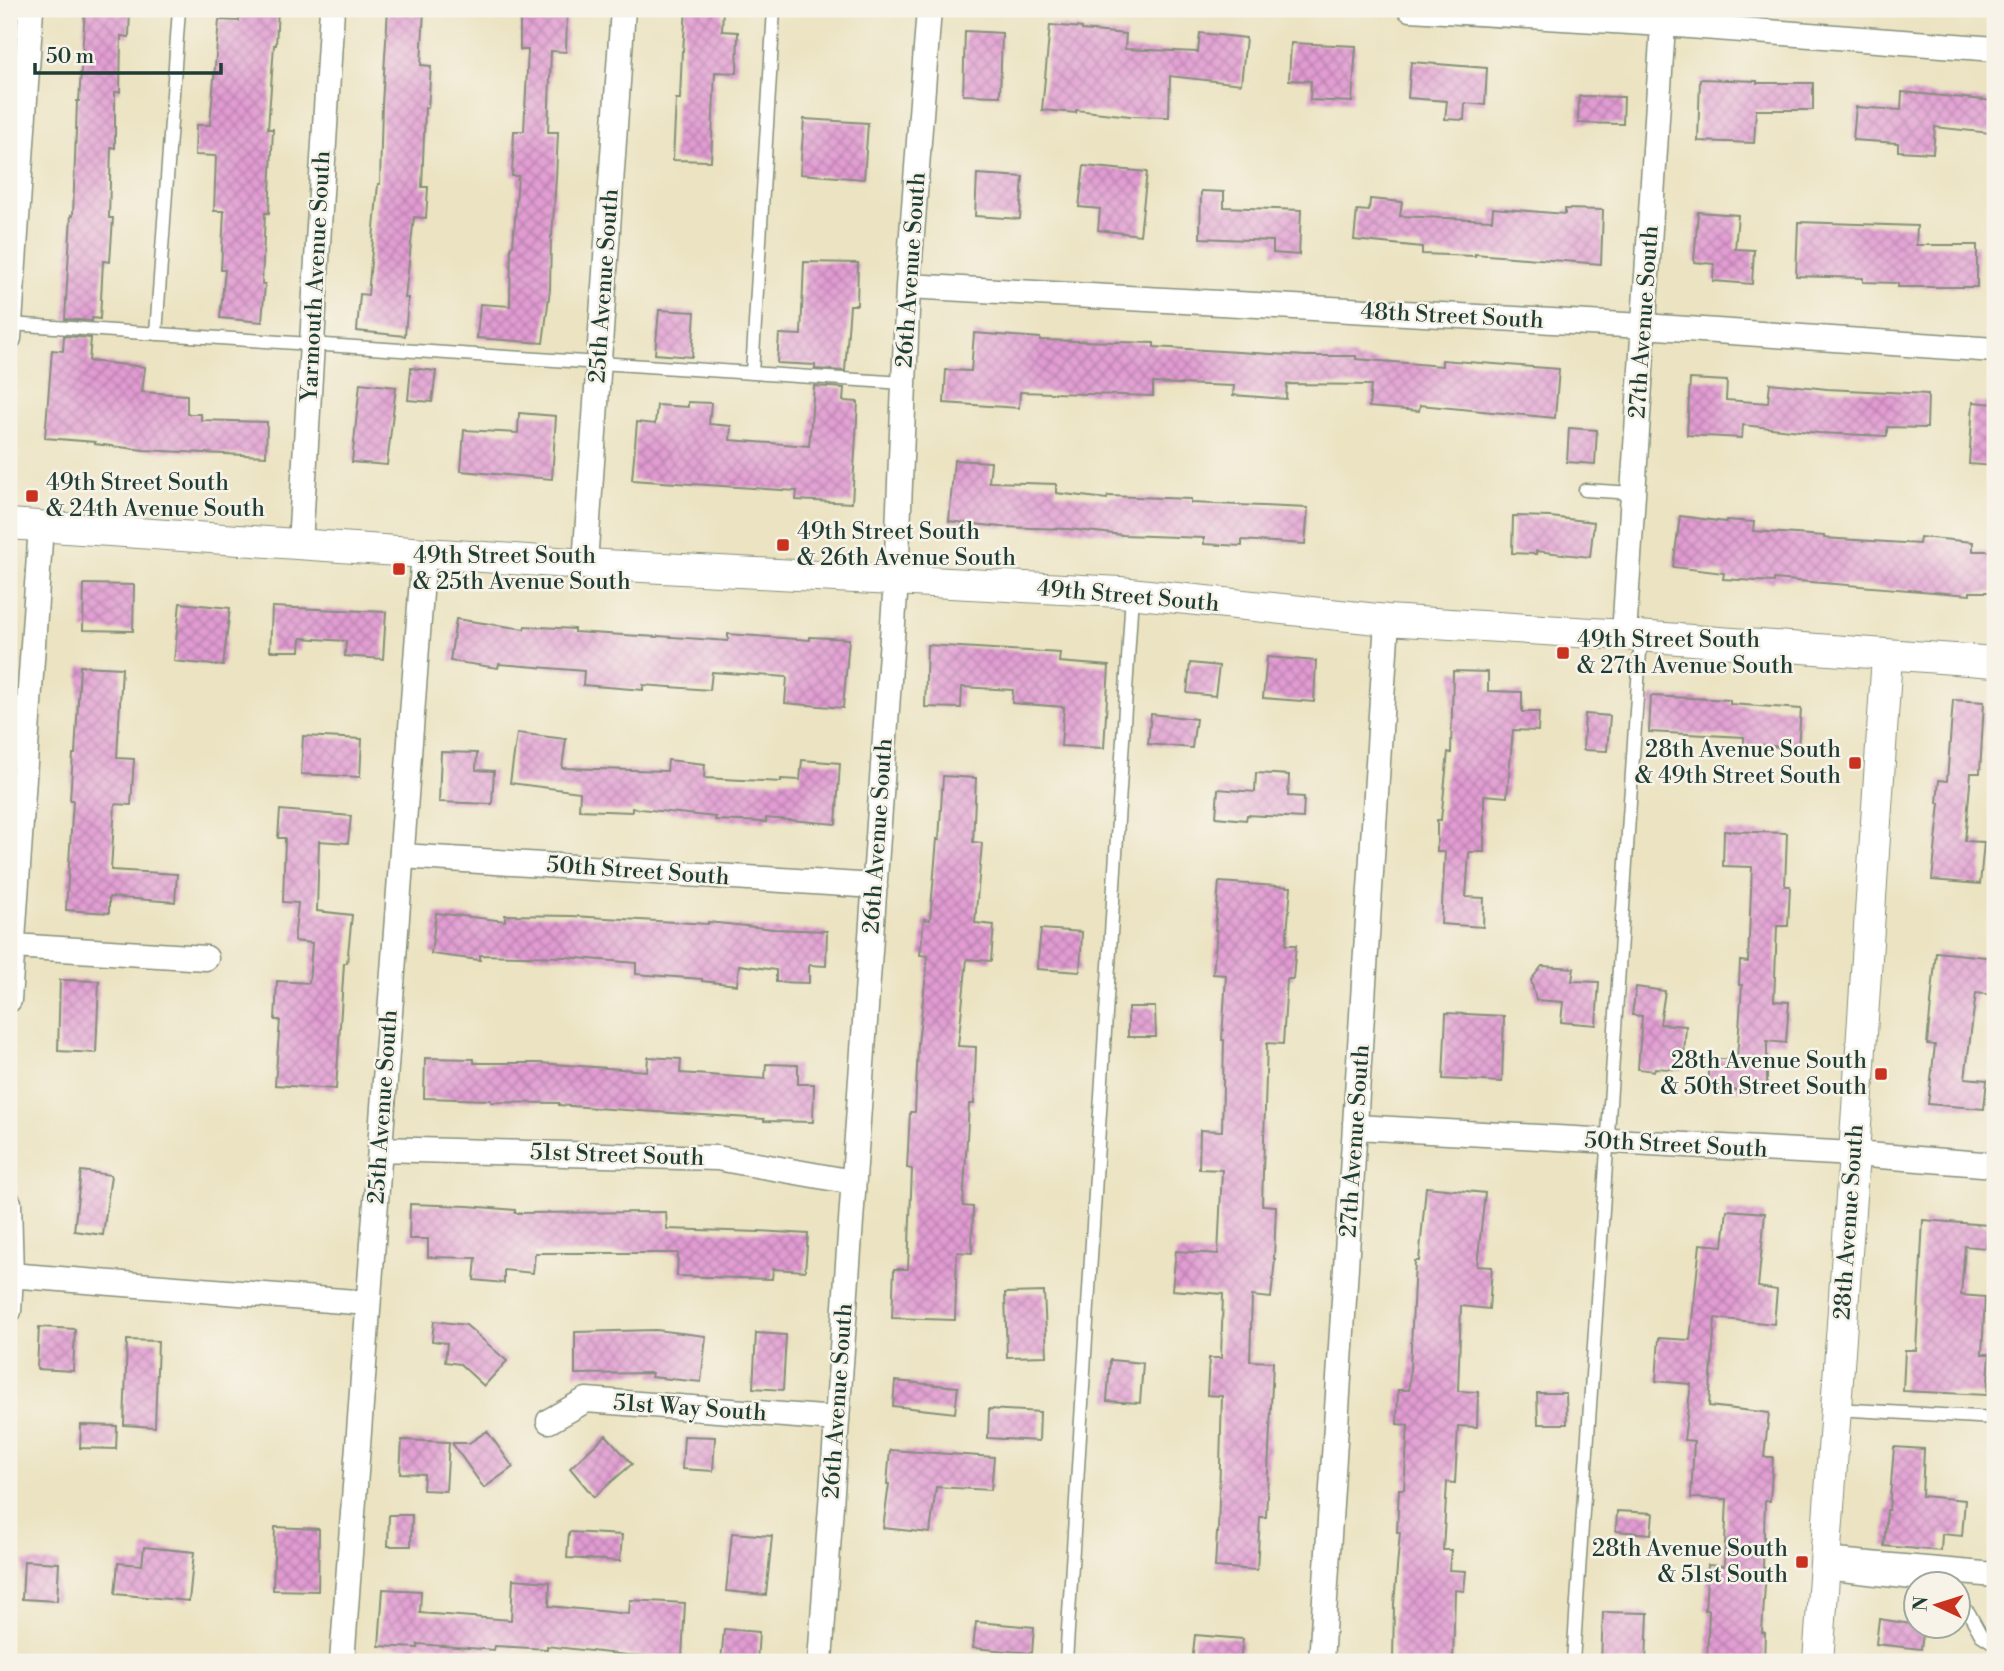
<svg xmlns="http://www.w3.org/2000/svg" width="2004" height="1671" font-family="'Libre Bodoni',serif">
<defs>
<pattern id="building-cross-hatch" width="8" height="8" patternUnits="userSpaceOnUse" patternTransform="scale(1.75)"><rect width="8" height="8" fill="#e29cd3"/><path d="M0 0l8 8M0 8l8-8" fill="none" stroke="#b780ac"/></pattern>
</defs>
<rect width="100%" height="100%" fill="#f7f3e8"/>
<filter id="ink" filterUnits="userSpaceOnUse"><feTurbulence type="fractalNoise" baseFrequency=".0143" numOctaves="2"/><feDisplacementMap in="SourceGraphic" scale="14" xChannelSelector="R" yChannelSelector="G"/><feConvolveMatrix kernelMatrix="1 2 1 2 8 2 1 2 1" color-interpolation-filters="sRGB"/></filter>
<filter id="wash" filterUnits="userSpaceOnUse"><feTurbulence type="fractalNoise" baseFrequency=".00686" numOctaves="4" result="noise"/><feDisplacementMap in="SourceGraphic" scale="28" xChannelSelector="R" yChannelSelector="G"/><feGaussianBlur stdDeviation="1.57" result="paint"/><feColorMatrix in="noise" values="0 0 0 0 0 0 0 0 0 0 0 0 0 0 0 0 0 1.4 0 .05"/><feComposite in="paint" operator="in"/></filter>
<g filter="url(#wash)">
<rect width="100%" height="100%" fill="#ebe3c1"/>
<g id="blocks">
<!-- building -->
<path fill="url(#building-cross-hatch)" d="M 85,9 L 130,9 L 129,37 L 121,36 L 120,92 L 115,92 L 115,148 L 111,147 L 109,218 L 113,218 L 110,262 L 103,261 L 100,319 L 92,318 L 92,321 L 65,319 L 71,215 L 73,216 L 77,101 L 79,101 Z
M 240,9 L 278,9 L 276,45 L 274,45 L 268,129 L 273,129 L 269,213 L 265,213 L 262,284 L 265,284 L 262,322 L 220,318 L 225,270 L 221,270 L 224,211 L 214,211 L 216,156 L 195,155 L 196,125 L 210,125 L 219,20 L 239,21 Z
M 388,9 L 424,9 L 421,65 L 431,66 L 428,108 L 425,108 L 422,187 L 428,187 L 426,218 L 414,217 L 405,298 L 408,298 L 405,336 L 357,331 L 360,294 L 368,295 L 378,184 L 380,184 L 382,104 Z
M 686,9 L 723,9 L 722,31 L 738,32 L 737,73 L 715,72 L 711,161 L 673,160 L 676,99 L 680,99 L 682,51 L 683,51 Z
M 520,15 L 567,17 L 566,52 L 551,51 L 548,132 L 558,132 L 556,178 L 552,236 L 551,236 L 550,289 L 543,343 L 477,338 L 480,304 L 510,306 L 511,246 L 513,246 L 518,176 L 512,176 L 514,131 L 524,131 L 528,50 L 520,50 Z
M 1050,25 L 1082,28 L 1082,30 L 1126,34 L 1125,49 L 1198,52 L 1200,33 L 1246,38 L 1241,84 L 1170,76 L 1169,117 L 1130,116 L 1076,110 L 1076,113 L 1042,110 Z
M 965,31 L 1002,33 L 1000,96 L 963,95 Z
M 1291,43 L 1356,46 L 1352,102 L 1310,100 L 1311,81 L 1289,80 Z
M 1411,62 L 1487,68 L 1485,105 L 1465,103 L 1464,120 L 1445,119 L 1447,101 L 1408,98 Z
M 1700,79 L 1757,81 L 1757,83 L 1813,83 L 1813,110 L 1756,110 L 1754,143 L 1698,141 Z
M 1902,92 L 1994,101 L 1990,133 L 1935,127 L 1933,153 L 1898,151 L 1898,143 L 1853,140 L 1856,107 L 1901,110 Z
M 1579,96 L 1624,97 L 1623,124 L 1578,123 Z
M 804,119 L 868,123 L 864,179 L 800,174 Z
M 1084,166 L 1147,172 L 1140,235 L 1098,230 L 1100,209 L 1079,207 Z
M 977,174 L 1023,177 L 1020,219 L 975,216 Z
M 1201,191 L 1224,192 L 1224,207 L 1301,210 L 1299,255 L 1273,253 L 1273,241 L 1200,238 Z
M 1370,199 L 1402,202 L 1400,216 L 1492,220 L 1493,208 L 1565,214 L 1565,209 L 1603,210 L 1601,264 L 1475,254 L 1475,256 L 1422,254 L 1422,247 L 1354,240 L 1357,210 L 1369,211 Z
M 1698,212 L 1738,215 L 1735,249 L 1754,250 L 1752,284 L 1713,281 L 1714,264 L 1694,262 Z
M 1798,222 L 1917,226 L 1916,245 L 1977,245 L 1977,287 L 1898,287 L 1898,283 L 1863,282 L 1863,278 L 1796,276 Z
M 804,262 L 858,263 L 857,305 L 850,305 L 845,371 L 815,369 L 815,365 L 777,363 L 779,334 L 801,335 Z
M 659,310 L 695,312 L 692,357 L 655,354 Z
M 974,333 L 1040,338 L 1040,340 L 1154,343 L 1154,347 L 1306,356 L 1356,356 L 1356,359 L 1442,366 L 1442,360 L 1559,369 L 1555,418 L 1420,405 L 1419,411 L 1369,407 L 1371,385 L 1287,384 L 1286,399 L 1233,395 L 1234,386 L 1153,383 L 1153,396 L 1020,392 L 1019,408 L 944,403 L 946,370 L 971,371 Z
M 64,336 L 91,338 L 89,361 L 145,367 L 142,392 L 187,395 L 187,414 L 201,414 L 201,420 L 267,422 L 266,456 L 144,450 L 95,444 L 95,442 L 45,438 L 52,350 L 63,351 Z
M 411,368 L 436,371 L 432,402 L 408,400 Z
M 1690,379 L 1727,381 L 1726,400 L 1768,403 L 1770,383 L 1827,389 L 1928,394 L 1927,428 L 1887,427 L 1887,436 L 1819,433 L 1743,425 L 1742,438 L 1687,435 Z
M 360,383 L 396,387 L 387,465 L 352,462 Z
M 814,386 L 844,388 L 843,401 L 858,402 L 852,503 L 796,500 L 797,491 L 632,480 L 637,422 L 655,424 L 657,405 L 688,407 L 688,402 L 711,403 L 709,424 L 731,426 L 730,440 L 809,446 Z
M 1973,402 L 1995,404 L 1995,466 L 1969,464 Z
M 519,413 L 556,416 L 552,479 L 461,471 L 464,430 L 518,433 Z
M 1569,428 L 1597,430 L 1595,464 L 1567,462 Z
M 954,460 L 991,462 L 989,482 L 1056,484 L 1056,493 L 1107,499 L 1108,496 L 1191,499 L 1191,503 L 1308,508 L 1305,544 L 1242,540 L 1242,546 L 1204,544 L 1204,538 L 1123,535 L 1068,529 L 1001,527 L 949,521 Z
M 1513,516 L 1550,517 L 1594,522 L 1590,557 L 1536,551 L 1536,554 L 1512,553 Z
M 1680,516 L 1726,522 L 1726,520 L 1754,522 L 1753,531 L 1824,536 L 1824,538 L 1919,544 L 1920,537 L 1973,542 L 1973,551 L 1995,551 L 1995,592 L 1970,592 L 1970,595 L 1774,579 L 1774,582 L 1723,579 L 1724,573 L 1673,567 Z
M 84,584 L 134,585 L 133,631 L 83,630 Z
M 180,603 L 230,608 L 223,666 L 174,661 Z
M 272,607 L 386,612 L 383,659 L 345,656 L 346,641 L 301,638 L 300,651 L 270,651 Z
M 456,619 L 524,629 L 525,626 L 574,629 L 574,632 L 657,637 L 658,636 L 728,641 L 728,634 L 810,640 L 810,637 L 849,639 L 843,708 L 785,703 L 787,677 L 712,672 L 710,690 L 643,685 L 643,690 L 583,685 L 584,671 L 499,664 L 498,668 L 450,661 Z
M 927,645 L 1060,653 L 1059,662 L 1109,666 L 1104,748 L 1061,746 L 1064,707 L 1012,703 L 1013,690 L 962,687 L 961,708 L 925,707 Z
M 1267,657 L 1316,661 L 1314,702 L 1263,698 Z
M 1190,663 L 1219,666 L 1215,696 L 1187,693 Z
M 80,666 L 122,668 L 117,758 L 134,759 L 131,805 L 115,804 L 111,870 L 177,874 L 175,902 L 109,897 L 109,913 L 66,910 L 73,800 L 70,800 L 73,754 L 75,754 Z
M 1453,671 L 1488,672 L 1488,691 L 1522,692 L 1522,712 L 1539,712 L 1538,731 L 1513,730 L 1507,797 L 1484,795 L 1484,852 L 1469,852 L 1466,897 L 1484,898 L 1483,927 L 1441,924 L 1445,852 L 1437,852 L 1437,820 L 1441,820 L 1448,752 L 1451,753 Z
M 1651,696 L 1730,700 L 1730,704 L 1801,709 L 1798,748 L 1744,744 L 1744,737 L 1649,732 Z
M 1953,700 L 1984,702 L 1980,773 L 1971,773 L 1965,841 L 1984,842 L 1980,884 L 1932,880 L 1940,803 L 1937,803 L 1939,780 L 1947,781 Z
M 1151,714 L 1196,719 L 1192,748 L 1148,744 Z
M 1585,714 L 1610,716 L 1607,751 L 1583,750 Z
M 517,733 L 566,739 L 562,768 L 667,771 L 668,760 L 705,764 L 704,778 L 781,782 L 781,779 L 800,780 L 802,760 L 840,763 L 836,824 L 766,818 L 766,822 L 715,820 L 716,817 L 632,808 L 632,812 L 579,810 L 580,792 L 510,783 Z
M 303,736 L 362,739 L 360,777 L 301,774 Z
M 441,752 L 477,753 L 476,770 L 494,771 L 492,804 L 439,802 Z
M 1256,773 L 1289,775 L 1288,796 L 1304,797 L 1303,818 L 1247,815 L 1246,820 L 1216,817 L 1218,789 L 1255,792 Z
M 943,776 L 976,778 L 973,842 L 982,843 L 975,923 L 994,925 L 991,961 L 967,959 L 958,1046 L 976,1047 L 974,1104 L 969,1104 L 963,1206 L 973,1207 L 972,1253 L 957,1252 L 955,1320 L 892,1318 L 894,1269 L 908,1269 L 912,1169 L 907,1168 L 910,1112 L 915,1112 L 918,1044 L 928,956 L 920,955 L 924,919 L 930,920 L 937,839 L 939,840 Z
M 280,810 L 351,816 L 348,843 L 319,841 L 317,911 L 352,915 L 347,963 L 344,963 L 336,1089 L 275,1085 L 280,1020 L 275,1020 L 277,981 L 309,983 L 312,943 L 294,941 L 298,903 L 283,902 L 285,838 L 278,838 Z
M 1724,831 L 1787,833 L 1785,886 L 1790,886 L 1788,926 L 1777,926 L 1774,1001 L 1789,1002 L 1786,1043 L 1767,1041 L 1767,1090 L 1708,1090 L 1708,1059 L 1737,1059 L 1742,985 L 1739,985 L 1740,961 L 1748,962 L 1752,867 L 1723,866 Z
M 1219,882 L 1291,887 L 1286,945 L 1296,945 L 1293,979 L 1287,979 L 1283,1044 L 1267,1043 L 1262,1205 L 1276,1206 L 1274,1259 L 1275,1259 L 1271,1298 L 1252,1296 L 1250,1361 L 1273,1362 L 1266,1517 L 1260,1517 L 1257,1570 L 1215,1567 L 1217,1533 L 1218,1533 L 1222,1396 L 1207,1395 L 1209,1358 L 1221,1358 L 1223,1294 L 1172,1290 L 1176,1251 L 1218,1254 L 1222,1170 L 1199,1169 L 1200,1130 L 1222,1131 L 1224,1040 L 1222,1040 L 1226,975 L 1213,974 L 1217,930 L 1215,930 Z
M 436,913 L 505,921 L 505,915 L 572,916 L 708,924 L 708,922 L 774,929 L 827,931 L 826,966 L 809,965 L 809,983 L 776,982 L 776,970 L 739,965 L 737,985 L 702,981 L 702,979 L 636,974 L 636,963 L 566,957 L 480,955 L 480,960 L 431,954 Z
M 1041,929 L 1082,932 L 1080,972 L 1037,969 Z
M 1936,952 L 1995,958 L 1995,995 L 1976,993 L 1965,1078 L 1987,1080 L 1984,1109 L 1928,1104 L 1935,1045 L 1927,1044 Z
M 1542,966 L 1574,968 L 1572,981 L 1599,982 L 1596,1025 L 1561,1022 L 1563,1002 L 1536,1000 L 1531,980 Z
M 60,980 L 99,981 L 96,1053 L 58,1051 Z
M 1636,987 L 1665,991 L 1660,1024 L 1686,1026 L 1683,1070 L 1655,1068 L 1654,1071 L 1638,1069 L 1642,1016 L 1632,1015 Z
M 1128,1007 L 1155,1007 L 1156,1037 L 1128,1037 Z
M 1446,1013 L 1504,1016 L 1502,1082 L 1443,1079 Z
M 648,1057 L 681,1059 L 680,1073 L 765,1079 L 766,1064 L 798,1065 L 798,1084 L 814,1084 L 813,1122 L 764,1121 L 764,1119 L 610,1109 L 559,1105 L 559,1103 L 491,1102 L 491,1100 L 424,1098 L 425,1058 L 474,1059 L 474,1063 L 539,1063 L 647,1071 Z
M 81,1171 L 111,1175 L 103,1235 L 74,1231 Z
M 1426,1187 L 1485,1193 L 1477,1266 L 1492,1267 L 1489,1309 L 1461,1306 L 1458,1391 L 1478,1392 L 1477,1427 L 1458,1426 L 1455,1483 L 1447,1482 L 1443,1550 L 1451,1550 L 1449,1570 L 1466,1571 L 1464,1591 L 1455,1590 L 1453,1662 L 1393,1662 L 1394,1604 L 1400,1532 L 1397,1532 L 1399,1489 L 1404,1489 L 1408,1425 L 1397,1424 L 1398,1390 L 1409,1390 L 1415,1261 L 1419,1261 Z
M 410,1204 L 468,1206 L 515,1210 L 515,1213 L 666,1212 L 667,1229 L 759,1232 L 759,1231 L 808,1234 L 805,1271 L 773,1269 L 772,1279 L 677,1276 L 678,1253 L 535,1253 L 533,1273 L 504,1270 L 504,1283 L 474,1280 L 476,1258 L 428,1257 L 428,1239 L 409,1239 Z
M 1727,1210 L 1765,1213 L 1758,1287 L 1777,1290 L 1774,1324 L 1715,1318 L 1709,1406 L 1769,1413 L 1764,1457 L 1773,1457 L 1770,1501 L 1765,1501 L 1763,1568 L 1766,1569 L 1762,1632 L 1765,1633 L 1764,1662 L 1707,1662 L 1709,1610 L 1705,1610 L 1708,1565 L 1724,1566 L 1727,1499 L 1691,1498 L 1694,1441 L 1684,1440 L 1691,1384 L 1656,1381 L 1659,1338 L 1690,1340 L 1700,1244 L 1723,1246 Z
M 1923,1220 L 1988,1225 L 1986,1248 L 1965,1246 L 1961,1295 L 1985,1297 L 1982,1354 L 1990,1354 L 1987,1395 L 1903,1391 L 1905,1350 L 1916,1350 Z
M 1044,1292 L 1047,1356 L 1007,1357 L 1005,1293 Z
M 434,1321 L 466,1325 L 507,1361 L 484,1386 L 460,1364 L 445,1362 L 447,1343 L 432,1341 Z
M 39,1327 L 75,1329 L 73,1371 L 37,1369 Z
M 656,1330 L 706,1336 L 701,1382 L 651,1377 L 652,1373 L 575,1374 L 575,1332 Z
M 756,1333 L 786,1335 L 783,1390 L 753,1388 Z
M 127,1340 L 158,1341 L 155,1427 L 124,1425 Z
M 1110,1360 L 1143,1363 L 1140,1403 L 1107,1401 Z
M 895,1381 L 958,1387 L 955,1413 L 893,1406 Z
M 1537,1393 L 1566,1393 L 1567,1424 L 1538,1424 Z
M 989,1409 L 1040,1412 L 1039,1441 L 988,1438 Z
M 81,1425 L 117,1426 L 116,1449 L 80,1448 Z
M 487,1431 L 513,1467 L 484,1488 L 452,1443 L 469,1443 Z
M 606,1435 L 632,1464 L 594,1497 L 570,1468 Z
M 684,1436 L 715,1437 L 713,1471 L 682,1469 Z
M 402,1440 L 449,1442 L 446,1491 L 423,1490 L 424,1474 L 400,1473 Z
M 1894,1447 L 1924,1449 L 1922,1496 L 1965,1500 L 1962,1536 L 1942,1534 L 1941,1551 L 1884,1546 L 1887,1510 L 1889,1510 Z
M 890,1450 L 994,1457 L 991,1490 L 936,1487 L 930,1533 L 883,1528 L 889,1484 L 887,1484 Z
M 1617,1511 L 1653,1513 L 1651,1534 L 1616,1531 Z
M 389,1515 L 412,1515 L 411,1546 L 388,1546 Z
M 275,1527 L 319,1529 L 318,1591 L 273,1590 Z
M 569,1532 L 622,1535 L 620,1561 L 567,1558 Z
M 732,1533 L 772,1536 L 766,1595 L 726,1591 Z
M 144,1547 L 194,1552 L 189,1601 L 115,1594 L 118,1563 L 142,1565 Z
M 24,1561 L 59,1563 L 57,1601 L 22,1599 Z
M 513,1579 L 550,1582 L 549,1606 L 629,1614 L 630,1600 L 685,1603 L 682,1658 L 627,1655 L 547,1646 L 547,1649 L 495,1646 L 494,1650 L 418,1644 L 418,1648 L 379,1646 L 383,1589 L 421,1591 L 420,1613 L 511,1620 Z
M 1603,1612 L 1648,1613 L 1646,1662 L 1601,1662 Z
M 1879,1619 L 1924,1626 L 1921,1649 L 1876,1644 Z
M 976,1622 L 1034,1627 L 1032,1653 L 973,1648 Z
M 724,1629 L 759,1632 L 757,1662 L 721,1662 Z
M 1195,1635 L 1243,1639 L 1240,1662 L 1192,1662 Z"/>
</g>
</g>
<g filter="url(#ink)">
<use href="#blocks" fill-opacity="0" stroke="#85907a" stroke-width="2"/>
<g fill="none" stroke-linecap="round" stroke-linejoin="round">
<defs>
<path id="service" d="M 10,324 C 308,343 606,365 904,383
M 156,334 L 179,9
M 752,373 L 774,9
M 1585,490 L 1633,493
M 9,706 L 29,708
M 1835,1409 L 1995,1418
M 1824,1573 L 1921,1584
M 1958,1604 L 1969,1613 L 1981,1635 L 1995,1644
M 1066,1662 L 1132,594
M 1573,1662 L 1641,636"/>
<path id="minor" d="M 1410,9 L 1663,24 L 1995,49
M 908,286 L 1643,326 L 1995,350
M 9,338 L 31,9
M 300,544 L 332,9
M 585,564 L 623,9
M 1624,635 L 1664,9
M 402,856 L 875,886
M 13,946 L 206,958
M 9,1000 L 41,526
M 1356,1127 L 1854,1154 L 1995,1165
M 380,1149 L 717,1158 L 853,1182
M 9,1203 L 11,1275 L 9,1311
M 9,1275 L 368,1303
M 549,1421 L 586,1400 L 836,1419
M 1824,1560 L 1995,1575
M 342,1662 L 424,552
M 820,1662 L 896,581 L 908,286 L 929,9
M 1321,1662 L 1387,620"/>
<path id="tertiary" d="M 9,524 L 585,564 L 1120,592 L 1387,620 L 1624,635 L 1995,662
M 1818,1662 L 1854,1154 L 1887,656"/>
</defs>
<!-- service casing -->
<use href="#service" stroke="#85907a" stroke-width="15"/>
<!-- minor casing -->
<use href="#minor" stroke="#85907a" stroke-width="27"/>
<!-- tertiary casing -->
<use href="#tertiary" stroke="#85907a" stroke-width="32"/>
<!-- service -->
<use href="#service" stroke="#fff" stroke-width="12"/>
<!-- minor -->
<use href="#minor" stroke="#fff" stroke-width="24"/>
<!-- tertiary -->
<use href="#tertiary" stroke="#fff" stroke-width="30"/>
</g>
</g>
<!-- markers -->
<g fill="#c8321e" stroke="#f7f3e8" stroke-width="2.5">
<rect x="25" y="489" width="14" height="14" rx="3.5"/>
<rect x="776" y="538" width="14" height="14" rx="3.5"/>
<rect x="392" y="562" width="14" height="14" rx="3.5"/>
<rect x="1556" y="646" width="14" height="14" rx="3.5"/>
<rect x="1848" y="756" width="14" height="14" rx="3.5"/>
<rect x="1874" y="1067" width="14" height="14" rx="3.5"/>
<rect x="1795" y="1555" width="14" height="14" rx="3.5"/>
</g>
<g text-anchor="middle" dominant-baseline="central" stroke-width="5" stroke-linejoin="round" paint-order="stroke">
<!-- street labels -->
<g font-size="23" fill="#1f3d34" stroke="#f7f3e8">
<text transform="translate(911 270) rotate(-86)">26th Avenue South</text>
<text transform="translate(316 276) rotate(-87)">Yarmouth Avenue South</text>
<text transform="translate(604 286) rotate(-86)">25th Avenue South</text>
<text transform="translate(1452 316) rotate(3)">48th Street South</text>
<text transform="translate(1644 322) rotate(-86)">27th Avenue South</text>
<text transform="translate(1128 596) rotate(5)">49th Street South</text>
<text transform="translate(878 836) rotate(-86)">26th Avenue South</text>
<text transform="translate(638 871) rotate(4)">50th Street South</text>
<text transform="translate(383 1107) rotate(-86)">25th Avenue South</text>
<text transform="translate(1355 1141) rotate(-86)">27th Avenue South</text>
<text transform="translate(1676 1145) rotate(3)">50th Street South</text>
<text transform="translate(617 1155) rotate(2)">51st Street South</text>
<text transform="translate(1849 1222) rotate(-86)">28th Avenue South</text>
<text transform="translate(838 1401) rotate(-86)">26th Avenue South</text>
<text transform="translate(690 1408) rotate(4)">51st Way South</text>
</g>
<!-- poi labels -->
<g font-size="23" fill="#1f3d34" stroke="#f7f3e8" text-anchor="start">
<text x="46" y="483">49th Street South<tspan x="46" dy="26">&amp; 24th Avenue South</tspan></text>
<text x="797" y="532">49th Street South<tspan x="797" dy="26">&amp; 26th Avenue South</tspan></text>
<text x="413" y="556">49th Street South<tspan x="413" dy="26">&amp; 25th Avenue South</tspan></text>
<text x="1577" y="640">49th Street South<tspan x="1577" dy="26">&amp; 27th Avenue South</tspan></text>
<text x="1841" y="750" text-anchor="end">28th Avenue South<tspan x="1841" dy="26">&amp; 49th Street South</tspan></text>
<text x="1867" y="1061" text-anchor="end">28th Avenue South<tspan x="1867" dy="26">&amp; 50th Street South</tspan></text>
<text x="1788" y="1549" text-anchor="end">28th Avenue South<tspan x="1788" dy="26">&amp; 51st South</tspan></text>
</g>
</g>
<!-- margin -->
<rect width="2004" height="1671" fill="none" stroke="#f7f3e8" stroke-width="35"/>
<!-- north arrow -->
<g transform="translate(1937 1605) rotate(274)"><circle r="33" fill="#f7f3e8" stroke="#a1aaa0" stroke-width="2"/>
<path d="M0-5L12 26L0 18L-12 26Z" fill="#c8321e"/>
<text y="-10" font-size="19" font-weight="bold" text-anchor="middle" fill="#1f3d34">N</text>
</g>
<!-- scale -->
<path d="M35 63v10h186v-10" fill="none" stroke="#1f3d34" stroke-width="3.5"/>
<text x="46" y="63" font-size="21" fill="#1f3d34" stroke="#f7f3e8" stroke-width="5" paint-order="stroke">50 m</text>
</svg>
